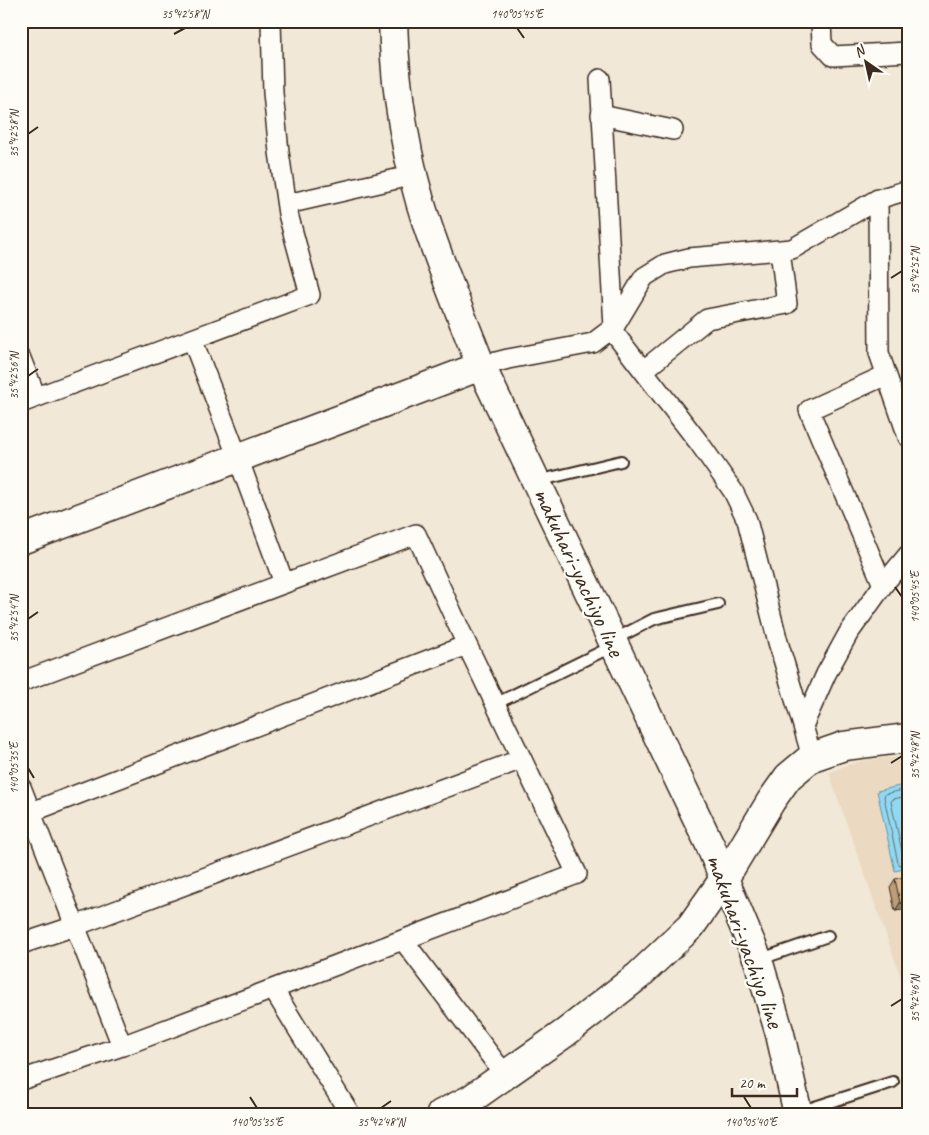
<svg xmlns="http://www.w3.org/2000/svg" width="929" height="1135" font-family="Caveat,sans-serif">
<rect width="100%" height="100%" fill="#f2e8d7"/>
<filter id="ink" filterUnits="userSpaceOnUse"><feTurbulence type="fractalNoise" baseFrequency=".02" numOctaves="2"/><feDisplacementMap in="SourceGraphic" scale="10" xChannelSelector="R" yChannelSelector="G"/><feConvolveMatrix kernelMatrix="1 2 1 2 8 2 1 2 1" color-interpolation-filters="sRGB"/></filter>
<g filter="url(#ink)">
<!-- built -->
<path fill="#ebdac1" d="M 908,757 L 908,1028 L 905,1021 L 906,992 L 829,773 L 844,766 L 870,759 Z"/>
<!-- water -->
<path fill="#91d8f2" stroke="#6f929d" d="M 908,784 L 908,868 L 895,871 L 877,791 Z"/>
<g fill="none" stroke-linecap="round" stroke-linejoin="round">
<!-- shore -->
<path stroke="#5d7073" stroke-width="1" d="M 908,789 L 885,794 L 884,797 L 898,863 L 900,865 L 908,864
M 908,796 L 893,799 L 891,802 L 903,856 L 904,857 L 908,857"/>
<defs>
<path id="lane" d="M 537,481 L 621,461
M 613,640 L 654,619 L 718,604
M 495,704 L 613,646
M 758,960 L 828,936
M 799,1112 L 893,1082"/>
<path id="street" d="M 821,21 L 822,44 L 833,56 L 908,52
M 600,79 L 614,327
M 601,115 L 673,130
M 878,199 L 879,353 L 908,437
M 287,204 L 414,175
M 611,329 L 700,444 L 733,491 L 747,520 L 778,642 L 803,726
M 192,339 L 238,458 L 284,583
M 21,359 L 36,397
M 481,366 L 508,359 L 593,343 L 614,327 L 644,277 L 665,264 L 689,258 L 792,249 L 878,199 L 908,190
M 644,370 L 707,319 L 787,304 L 780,251
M 21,403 L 310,295 L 288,214 L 279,152 L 273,93 L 271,21
M 883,585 L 809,410 L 886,375
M 21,682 L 416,534 L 467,645 L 577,874 L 122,1046 L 21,1080
M 812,757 L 803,726 L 826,674 L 848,634 L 883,585 L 908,555
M 21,787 L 122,1046
M 21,816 L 467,645
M 403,940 L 505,1075
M 21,944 L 75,926 L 522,759
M 273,989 L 350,1114"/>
<path id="secondary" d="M 393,21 C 395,91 406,161 428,227 C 444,274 463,320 481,366 L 710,845 L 758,960 L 780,1034 L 798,1114
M 21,540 L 481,366
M 441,1114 L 471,1099 L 565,1033 L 638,976 L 691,926 L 724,879 L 771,801 L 788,777 L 812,757 L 844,746 L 908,738"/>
</defs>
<!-- lane casing -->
<use href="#lane" stroke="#3b2a1e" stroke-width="14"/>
<!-- street casing -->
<use href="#street" stroke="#3b2a1e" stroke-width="22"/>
<!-- secondary casing -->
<use href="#secondary" stroke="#3b2a1e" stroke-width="31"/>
<!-- lane -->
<use href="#lane" stroke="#fdfcf7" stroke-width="10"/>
<!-- street -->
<use href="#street" stroke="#fdfcf7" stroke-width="19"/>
<!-- secondary -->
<use href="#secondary" stroke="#fdfcf7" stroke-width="28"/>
</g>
<!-- wall -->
<path fill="#bb9f79" stroke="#3b2a1e" d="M 895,879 L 908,909 L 895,911 L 890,887 Z"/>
<!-- shaded-wall -->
<path fill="#998263" stroke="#3b2a1e" d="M 908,902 L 908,909 L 895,911 L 900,903 Z"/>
<!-- building -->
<path fill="#dab98d" stroke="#3b2a1e" d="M 908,876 L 908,902 L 900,903 L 895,879 Z"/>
</g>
<!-- ticks -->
<path fill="none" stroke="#3b2a1e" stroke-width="2" d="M 517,28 L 524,38M 174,34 L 185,28M 28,134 L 38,127M 891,278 L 902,271M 28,376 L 38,369M 895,587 L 902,597M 28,619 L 38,612M 891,763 L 902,756M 28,768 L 34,778M 891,1006 L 902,999M 250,1097 L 257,1108M 744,1097 L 751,1108M 381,1108 L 391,1101"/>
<g text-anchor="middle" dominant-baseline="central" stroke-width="4.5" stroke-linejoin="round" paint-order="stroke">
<!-- street labels -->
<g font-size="25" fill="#3b2a1e" stroke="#fdfcf7">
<text transform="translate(579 572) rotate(65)">makuhari-yachiyo line</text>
<text transform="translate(745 941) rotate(70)">makuhari-yachiyo line</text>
</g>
</g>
<!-- margin -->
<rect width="929" height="1135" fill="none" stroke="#fdfcf7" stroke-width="55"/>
<!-- north arrow -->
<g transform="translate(866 62) rotate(326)" stroke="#fdfcf7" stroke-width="4" paint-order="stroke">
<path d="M0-4L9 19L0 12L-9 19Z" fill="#3b2a1e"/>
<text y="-8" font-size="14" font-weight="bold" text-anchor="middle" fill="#3b2a1e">N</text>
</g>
<!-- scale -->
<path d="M732 1088v8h65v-8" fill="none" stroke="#3b2a1e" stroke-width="2.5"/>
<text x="739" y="1088" font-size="15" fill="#3b2a1e" stroke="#fdfcf7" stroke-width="4" paint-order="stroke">20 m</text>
<rect x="28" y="28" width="874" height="1080" fill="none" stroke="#3b2a1e" stroke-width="2"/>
<g font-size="12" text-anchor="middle" fill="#3b2a1e">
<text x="185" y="18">35°42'58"N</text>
<text x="517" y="18">140°05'45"E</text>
<text transform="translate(14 134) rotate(-90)" y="4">35°42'58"N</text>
<text transform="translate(915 271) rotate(-90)" y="4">35°42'52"N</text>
<text transform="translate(14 376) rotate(-90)" y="4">35°42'56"N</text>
<text transform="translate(915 597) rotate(-90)" y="4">140°05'45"E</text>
<text transform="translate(14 619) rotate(-90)" y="4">35°42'54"N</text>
<text transform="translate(915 756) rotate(-90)" y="4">35°42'48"N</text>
<text transform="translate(14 768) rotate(-90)" y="4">140°05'35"E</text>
<text transform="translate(915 999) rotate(-90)" y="4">35°42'46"N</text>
<text x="257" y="1126">140°05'35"E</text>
<text x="381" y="1126">35°42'48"N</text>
<text x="751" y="1126">140°05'40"E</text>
</g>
</svg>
